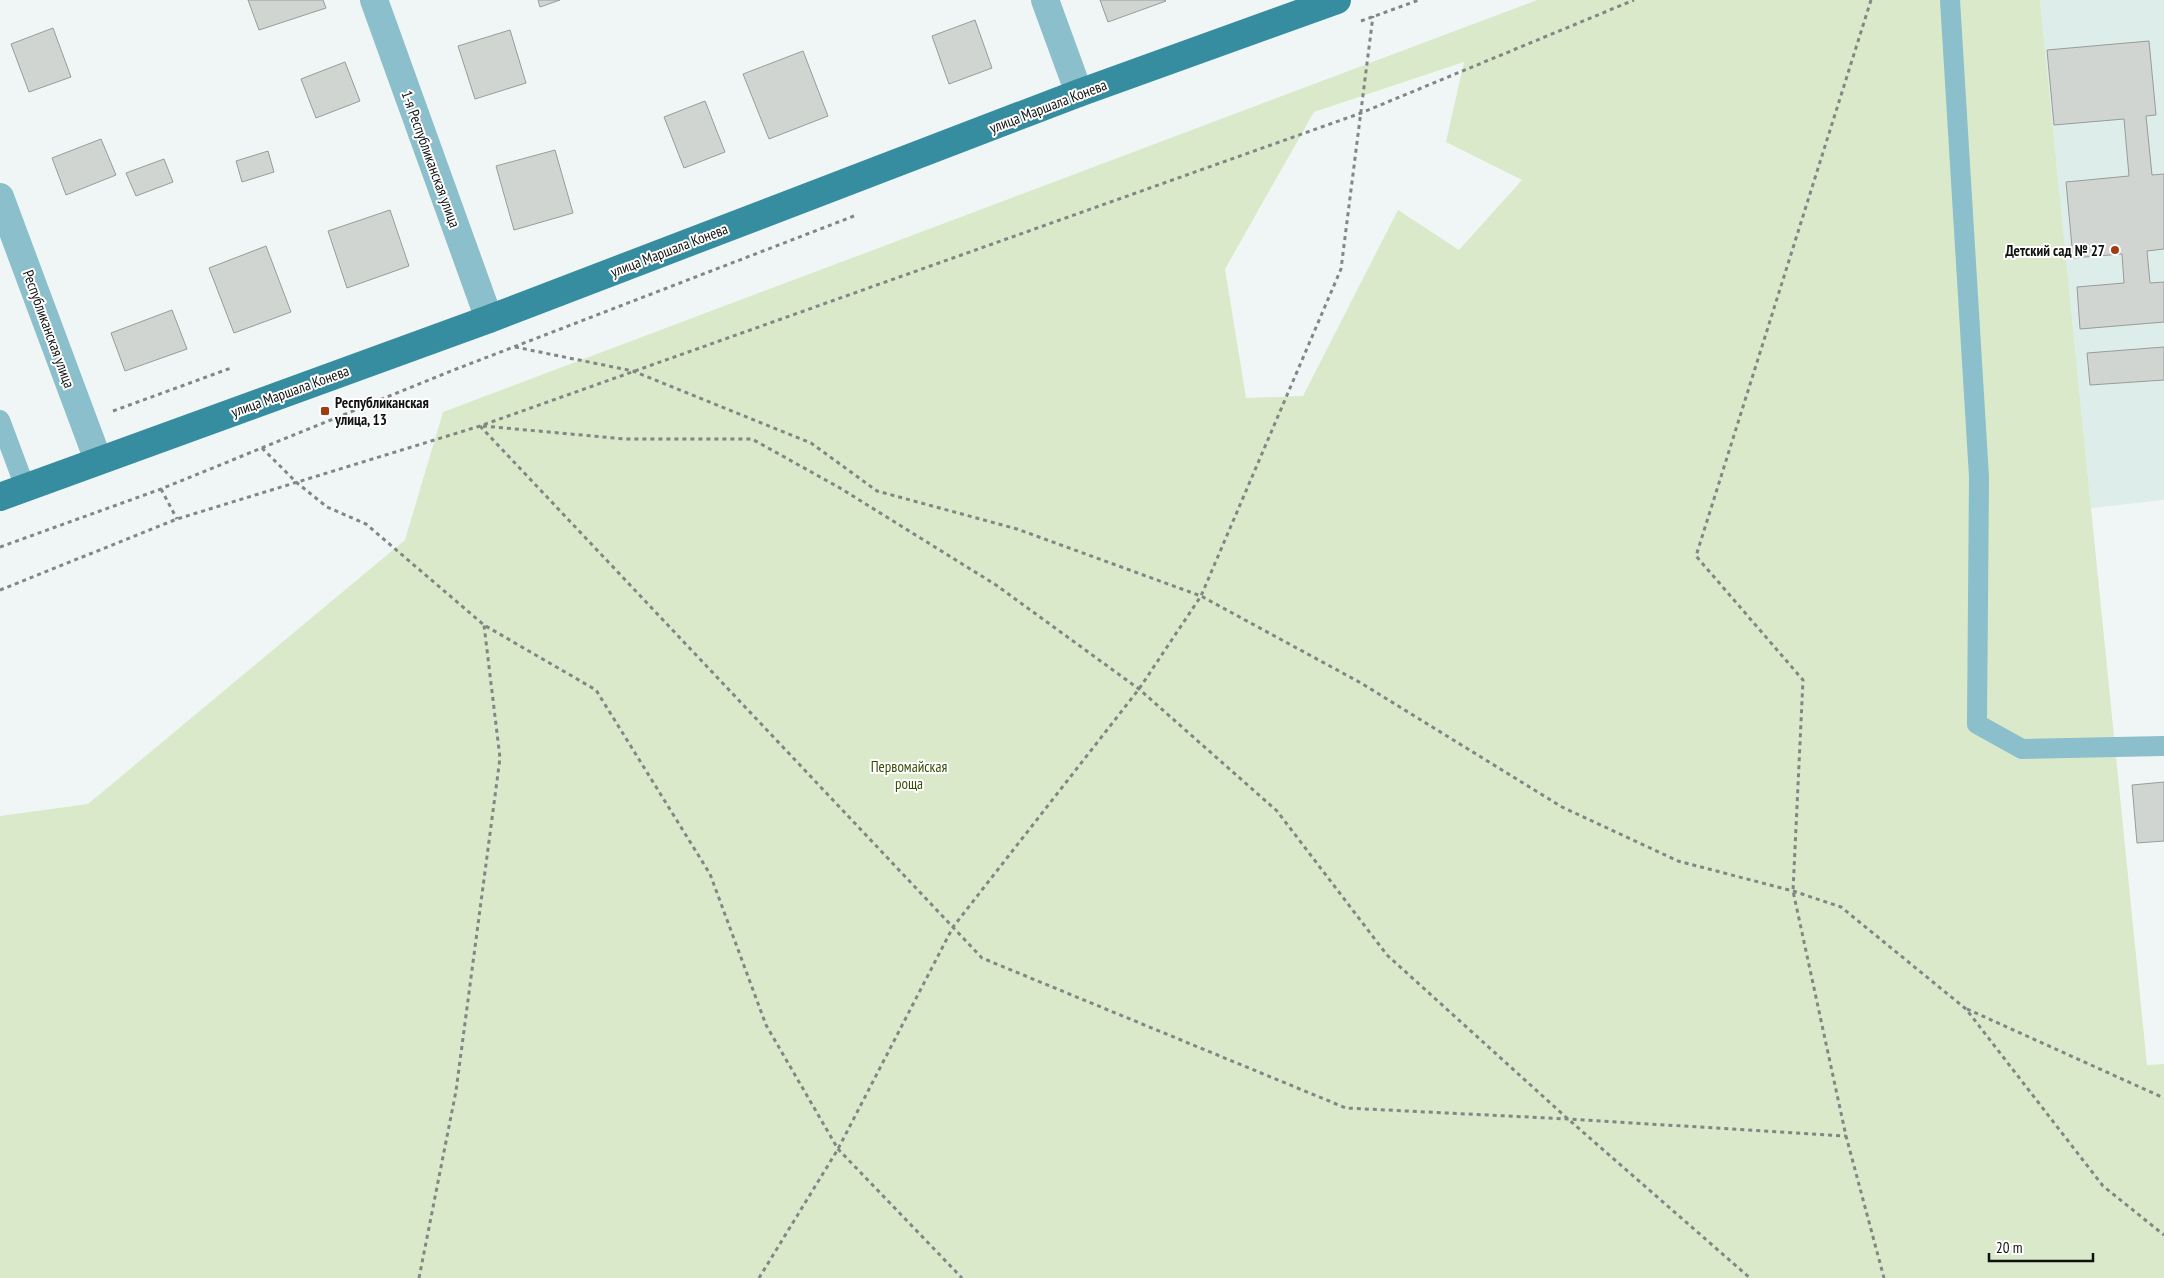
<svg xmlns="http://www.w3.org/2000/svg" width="2164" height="1278" font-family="'PT Sans Narrow',sans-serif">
<rect width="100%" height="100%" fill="#f0f6f5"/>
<!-- built -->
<path fill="#ddedea" d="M 2040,0 L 2164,0 L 2164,500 L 2091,508 Z"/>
<!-- green -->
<path fill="#dae9c9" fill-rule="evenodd" d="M 1537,0 L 2040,0 L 2147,1065 L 2164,1064 L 2164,1278 L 0,1278 L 0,816 L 88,804 L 405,540 L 443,412 ZM 1464,62 L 1446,142 L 1522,180 L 1459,250 L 1398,210 L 1303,396 L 1246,398 L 1225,269 L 1314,112 Z"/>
<!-- building -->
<path fill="#d0d5d2" stroke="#989c99" d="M 248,0 L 323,0 L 326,8 L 259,30 Z
M 538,0 L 560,0 L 540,7 Z
M 1100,0 L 1165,0 L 1166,1 L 1108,22 Z
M 975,20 L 992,68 L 949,84 L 932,36 Z
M 53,28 L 71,77 L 29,92 L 11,44 Z
M 510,30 L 526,83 L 475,99 L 458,46 Z
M 2149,41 L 2156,115 L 2146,116 L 2152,175 L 2164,174 L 2164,249 L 2147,251 L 2150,283 L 2164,282 L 2164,322 L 2080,329 L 2077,287 L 2124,283 L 2122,254 L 2073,258 L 2066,182 L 2129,176 L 2124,119 L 2054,125 L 2047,50 Z
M 803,51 L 828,116 L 769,139 L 743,74 Z
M 345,62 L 360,101 L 316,118 L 301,79 Z
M 705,101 L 725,152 L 684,168 L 664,117 Z
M 101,139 L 116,175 L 66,195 L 52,158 Z
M 555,150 L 573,213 L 514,230 L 496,166 Z
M 268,151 L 274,172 L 242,182 L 236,161 Z
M 164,159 L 173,182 L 136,196 L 126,173 Z
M 390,210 L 409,266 L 347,288 L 328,231 Z
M 266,246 L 291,312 L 234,333 L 209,268 Z
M 172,310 L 187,349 L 125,371 L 111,333 Z
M 2164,347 L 2164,380 L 2090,385 L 2087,353 Z
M 2164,782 L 2164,841 L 2137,843 L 2132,785 Z"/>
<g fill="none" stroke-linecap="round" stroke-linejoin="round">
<!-- path -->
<path stroke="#828685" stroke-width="3" stroke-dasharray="4 4" stroke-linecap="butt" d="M 1871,0 L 1696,556 L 1803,680 L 1793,891 L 1846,1136 L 1884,1278
M 1361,21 L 1419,0
M 515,347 L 633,371 L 811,443 L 877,491 L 1017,529 L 1201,596 L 1361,683 L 1562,807 L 1678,861 L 1793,891 L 1841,907 L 1966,1009 L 2103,1186 L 2164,1235
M 113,411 L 231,368
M 480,426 L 982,958 L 1346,1108 L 1568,1119 L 1846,1136
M 483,426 L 625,439 L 752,439 L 840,488 L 996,585 L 1139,689 L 1277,811 L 1387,955 L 1568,1119 L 1750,1278
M 262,448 L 296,482 L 327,507 L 366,524 L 484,625 L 596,690 L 710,874 L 766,1025 L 838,1149 L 962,1278
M 161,489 L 177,519
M 0,547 L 161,489 L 446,373 L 854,216
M 0,590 L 177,519 L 480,426 L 1361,113 L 1634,0
M 1967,1009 L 2164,1098
M 419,1278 L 456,1091 L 500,758 L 484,625
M 759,1278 L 838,1149 L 953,927 L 1139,689 L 1201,596 L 1341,269 L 1373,16"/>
<!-- lane -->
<path stroke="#8bbfcb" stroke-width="20" d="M 1950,0 L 1979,477 L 1977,724 L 2022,749 L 2164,746
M 0,420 L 25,487"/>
<!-- street -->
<path stroke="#8bbfcb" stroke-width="28" d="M 374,0 L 489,319
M 1045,0 L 1079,93
M 0,197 L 98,460"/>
<!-- primary -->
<path stroke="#358d9f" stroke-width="28" d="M 0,497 L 489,319 L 1079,93 L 1337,0"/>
</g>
<!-- markers -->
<g fill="#a23c10" stroke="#fff" stroke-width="2">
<circle cx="2115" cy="250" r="5"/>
<rect x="320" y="406" width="10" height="10" rx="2.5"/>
</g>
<g text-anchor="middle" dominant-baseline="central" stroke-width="4" stroke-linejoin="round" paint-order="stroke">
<!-- street labels -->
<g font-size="15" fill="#101212" stroke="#fff">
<text transform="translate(1048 106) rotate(-21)">улица Маршала Конева</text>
<text transform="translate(431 159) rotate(70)">1-я Республиканская улица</text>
<text transform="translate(669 250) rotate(-21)">улица Маршала Конева</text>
<text transform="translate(49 329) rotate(70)">Республиканская улица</text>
<text transform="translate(290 391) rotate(-20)">улица Маршала Конева</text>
</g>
<!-- poi labels -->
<g font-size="15" font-weight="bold" fill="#101212" stroke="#fff" text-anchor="end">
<text x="2105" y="250">Детский сад № 27</text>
<text x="335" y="402" text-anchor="start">Республиканская<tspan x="335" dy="17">улица, 13</tspan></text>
</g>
<!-- park labels -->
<g font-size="15" fill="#374e06" stroke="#fff">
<text x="909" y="766">Первомайская<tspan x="909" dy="17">роща</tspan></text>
</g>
</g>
<!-- scale -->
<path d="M1989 1253v8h104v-8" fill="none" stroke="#101212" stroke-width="2.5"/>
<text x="1996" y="1253" font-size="15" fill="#101212" stroke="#ffffff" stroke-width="4" paint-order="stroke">20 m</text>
</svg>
